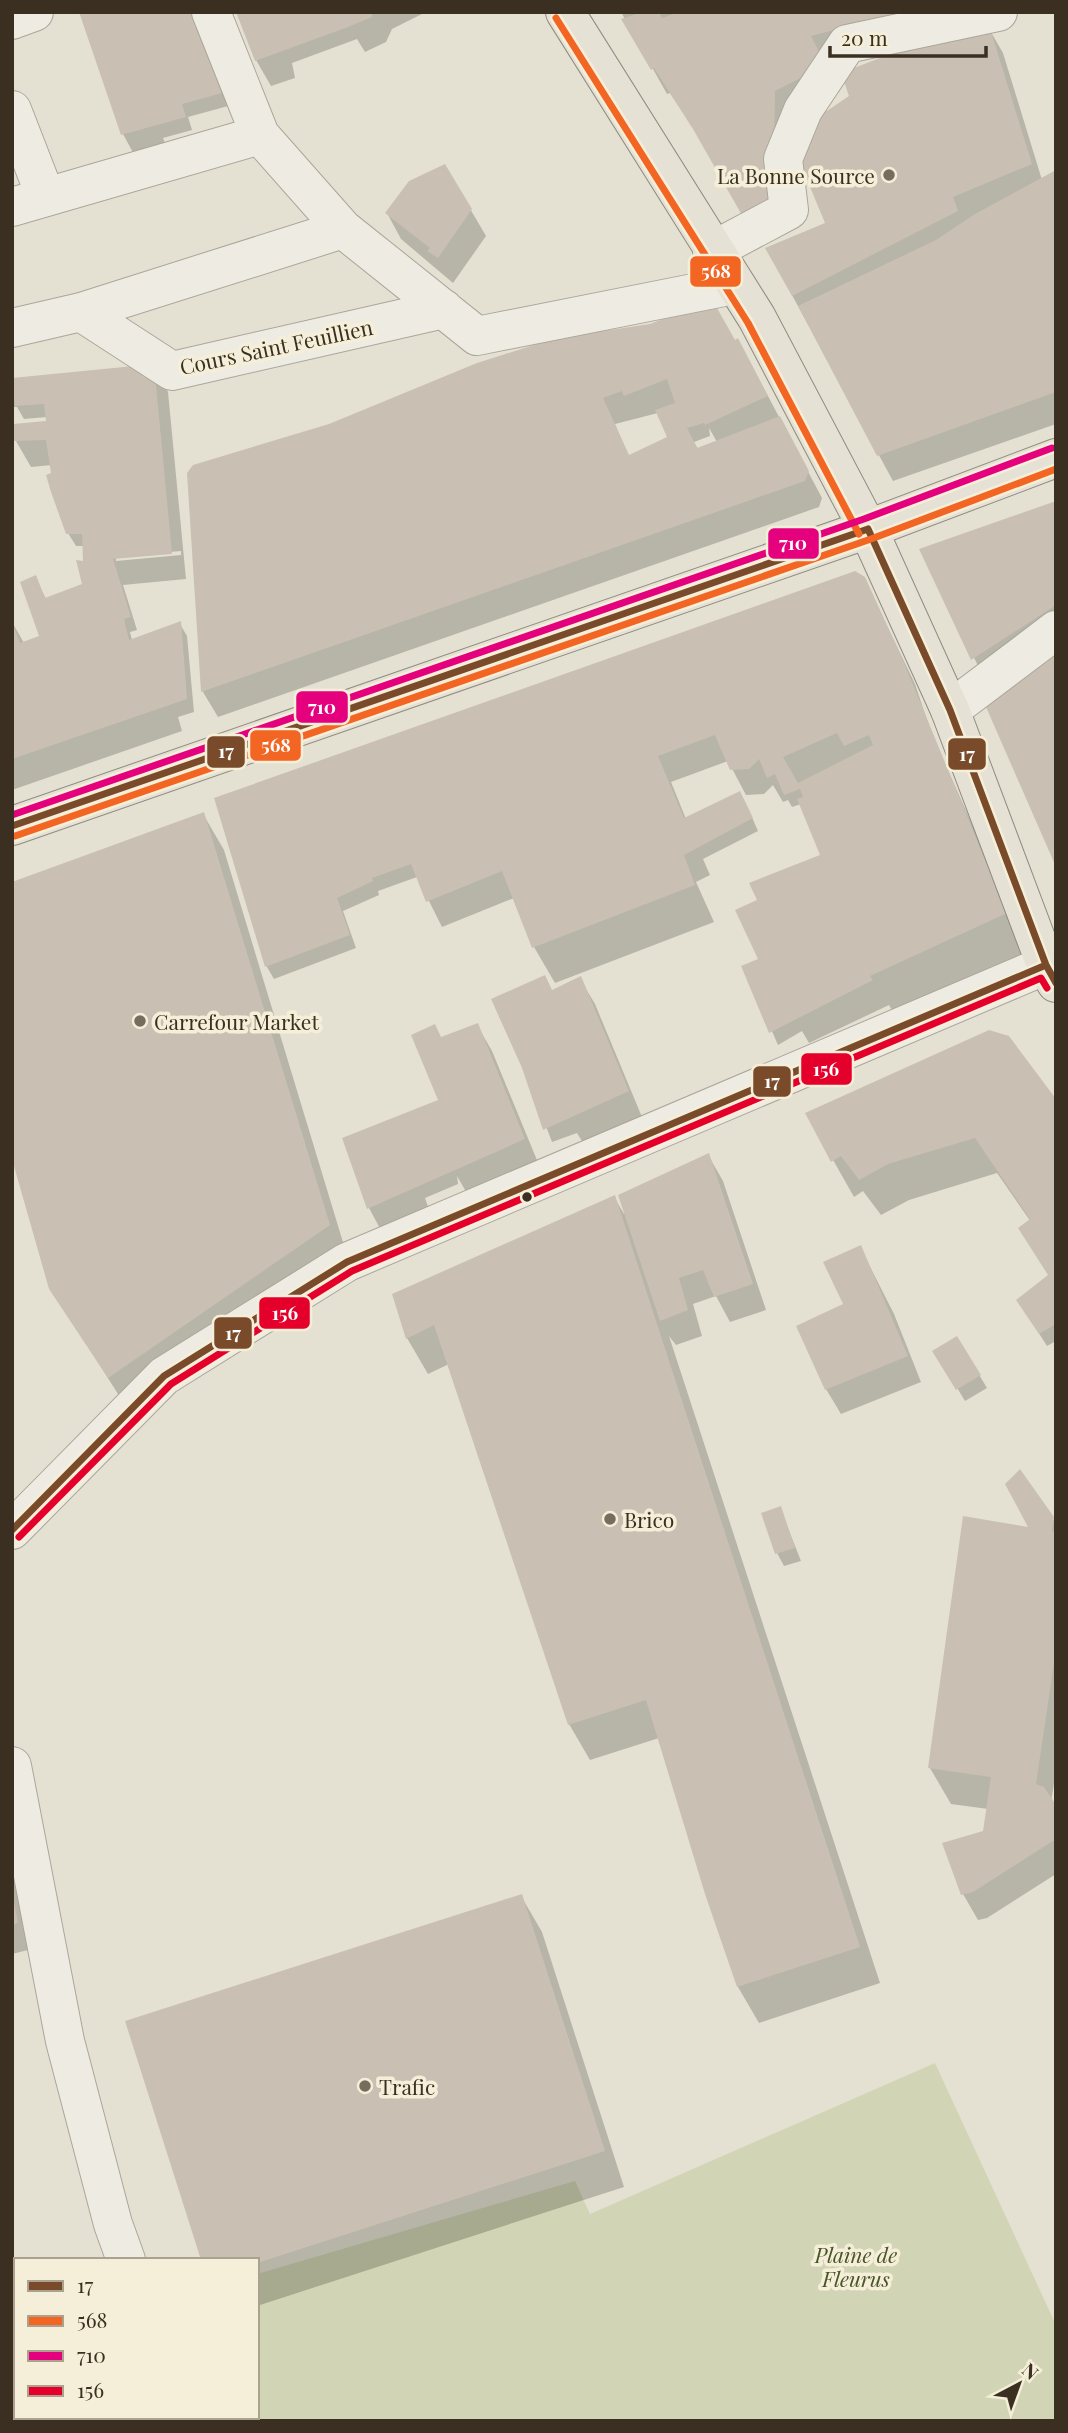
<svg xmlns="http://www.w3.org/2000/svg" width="1068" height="2433" font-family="'Playfair Display',serif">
<rect width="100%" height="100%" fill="#e5e1d2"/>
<!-- green -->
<path fill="#d2d5b5" d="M 935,2063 L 1056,2325 L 1056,2421 L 118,2421 L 117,2417 L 257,2417 L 257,2274 L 575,2181 L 590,2214 Z"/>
<!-- shadow -->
<path fill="#0003" fill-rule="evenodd" d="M 209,12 L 239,103 L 188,117 L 192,130 L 163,138 L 168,151 L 137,160 L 123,134 Z
M 238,12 L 426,12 L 392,29 L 386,42 L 365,52 L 357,39 L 292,63 L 295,78 L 271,86 L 256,60 Z
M 621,12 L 994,12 L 824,62 L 840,91 L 789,117 L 759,241 L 708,151 L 670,93 L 667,94 Z
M 988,27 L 1003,53 L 1042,180 L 1056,172 L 1056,424 L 893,481 L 767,249 L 827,224 Z
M 445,166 L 486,236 L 453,283 L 401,239 L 387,213 Z
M 735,343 L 752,366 L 822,498 L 819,507 L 218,717 L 203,692 L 188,474 L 329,426 ZM 658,413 L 670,438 L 629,457 L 615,424 ZM 709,428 L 717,442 L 698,449 L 694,442 L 710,436 Z
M 154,366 L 168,392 L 186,579 L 123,585 L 137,630 L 130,632 L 132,640 L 180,624 L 187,636 L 194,712 L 178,717 L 182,731 L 12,790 L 12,622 L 24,643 L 41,637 L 35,577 L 46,599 L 84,585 L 85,562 L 84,546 L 76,546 L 68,533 L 52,465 L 31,467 L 16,441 L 48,423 L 47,417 L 24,419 L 17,407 L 12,407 L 12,380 ZM 181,551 L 181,555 L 116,561 L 116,557 Z
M 1056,502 L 1056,641 L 987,684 L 921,550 Z
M 864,578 L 915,684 L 931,732 L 1031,957 L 897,1019 L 889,1005 L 809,1043 L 802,1031 L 778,1045 L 744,967 L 761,960 L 760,900 L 752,883 L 806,861 L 808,864 L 822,856 L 801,804 L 792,807 L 788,800 L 783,802 L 773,785 L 764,794 L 746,795 L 728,761 L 671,782 L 686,819 L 747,806 L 758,831 L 703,859 L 710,875 L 696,882 L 714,922 L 555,983 L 534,947 L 514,898 L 442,927 L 417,877 L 378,891 L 379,895 L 343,911 L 356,948 L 274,979 L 267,967 L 228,837 Z
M 203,814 L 224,850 L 349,1262 L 130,1413 L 51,1288 Z
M 580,979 L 595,1004 L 642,1117 L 585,1146 L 577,1133 L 552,1142 L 524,1068 L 552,991 Z
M 477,1025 L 492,1051 L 539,1165 L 468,1195 L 457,1176 L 458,1184 L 425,1198 L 430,1212 L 383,1234 L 369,1208 L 344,1139 L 440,1101 L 442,1039 Z
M 1056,1102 L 1056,1341 L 1047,1346 L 1026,1313 L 1050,1276 L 1031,1222 L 997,1173 L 909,1200 L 881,1215 L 863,1191 L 854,1197 L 807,1114 Z
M 708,1155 L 723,1181 L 766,1310 L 730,1322 L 716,1296 L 693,1304 L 702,1336 L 676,1345 L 669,1336 L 880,1983 L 759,2023 L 738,1987 L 659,1738 L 590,1760 L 569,1724 L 449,1364 L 428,1374 L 407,1338 L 394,1295 L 614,1197 L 624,1214 Z
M 860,1247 L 894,1314 L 921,1382 L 841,1414 L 826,1389 Z
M 957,1338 L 987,1388 L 965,1401 L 935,1351 Z
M 780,1508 L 801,1561 L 784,1566 L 777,1553 Z
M 1052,1518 L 1056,1524 L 1056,1771 L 1051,1802 L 1056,1809 L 1056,1874 L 987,1918 L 978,1920 L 963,1894 L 984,1832 L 988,1809 L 951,1804 L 930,1768 L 1030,1529 Z
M 12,1818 L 32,1949 L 12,1954 Z
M 521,1896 L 542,1932 L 624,2187 L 257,2306 L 257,2260 Z"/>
<!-- building -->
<path fill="#c9c0b3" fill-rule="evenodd" d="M 79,12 L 206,12 L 233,90 L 182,104 L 186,117 L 121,135 Z
M 236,12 L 372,12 L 372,17 L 348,27 L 255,61 Z
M 642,12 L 659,12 L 662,18 L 680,12 L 900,13 L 811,36 L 826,65 L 775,91 L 774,147 L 781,193 L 743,217 L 693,129 L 654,68 L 651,70 L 621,19 Z
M 989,25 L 1032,164 L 953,197 L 958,211 L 792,296 L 765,248 L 825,223 L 798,158 L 809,123 L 849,96 L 841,73 L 903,49 Z
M 445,164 L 472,209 L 438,258 L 427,251 L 430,248 L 385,213 L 409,181 Z
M 1056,170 L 1056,392 L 877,456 L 798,306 L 936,240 L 975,214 Z
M 717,308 L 735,340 L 738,338 L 768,396 L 705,425 L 704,423 L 687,428 L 697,448 L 780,416 L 809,471 L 805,481 L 201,692 L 187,473 L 193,465 L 329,424 L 477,363 L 556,338 L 650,324 L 684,311 ZM 667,379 L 675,403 L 655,410 L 667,437 L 629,455 L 603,398 L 622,391 L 624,396 Z
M 154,364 L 172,554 L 113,559 L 131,617 L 124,619 L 129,640 L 181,621 L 187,699 L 12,759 L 12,622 L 20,643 L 39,636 L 20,582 L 36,575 L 45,598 L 82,584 L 76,560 L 83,561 L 82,534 L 66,534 L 51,492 L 46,475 L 51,473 L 46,440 L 14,441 L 13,424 L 46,421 L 44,404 L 15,406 L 12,378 Z
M 1056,501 L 1056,605 L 971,660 L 919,549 Z
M 855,571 L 865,577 L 902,658 L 1007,913 L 870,976 L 873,980 L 769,1033 L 741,966 L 758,959 L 735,910 L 757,900 L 749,883 L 820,855 L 797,799 L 803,797 L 800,789 L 784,795 L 775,774 L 767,778 L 759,759 L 749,769 L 730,770 L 715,735 L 658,756 L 684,818 L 740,791 L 753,818 L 684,855 L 695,885 L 532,948 L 502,871 L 426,902 L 411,864 L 372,878 L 373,881 L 337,898 L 350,935 L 265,967 L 214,798 ZM 837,733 L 844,746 L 869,735 L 873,745 L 798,783 L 783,757 Z
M 1056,649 L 1056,867 L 986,707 L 991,697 Z
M 204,812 L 330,1225 L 108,1378 L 49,1289 L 12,1159 L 12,882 Z
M 545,975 L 552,990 L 581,976 L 629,1091 L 543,1130 L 522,1068 L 491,999 Z
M 478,1023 L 525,1139 L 367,1209 L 342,1138 L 438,1100 L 411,1035 L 435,1024 L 441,1037 Z
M 989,1030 L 1009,1036 L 1056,1099 L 1056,1324 L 1039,1334 L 1016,1300 L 1048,1275 L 1018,1228 L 1030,1219 L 975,1138 L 888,1164 L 859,1180 L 841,1156 L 831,1162 L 805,1113 Z
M 709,1153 L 753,1284 L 714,1297 L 703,1270 L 679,1278 L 688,1310 L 660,1321 L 618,1195 Z
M 615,1195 L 860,1947 L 737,1987 L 705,1894 L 646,1700 L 568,1725 L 434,1325 L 406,1339 L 392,1294 Z
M 861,1245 L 908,1356 L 825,1390 L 796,1326 L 843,1304 L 823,1262 Z
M 957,1336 L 981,1375 L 956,1390 L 932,1351 Z
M 1020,1469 L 1054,1517 L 1052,1531 L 1056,1532 L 1056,1649 L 1036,1784 L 1044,1787 L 1056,1805 L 1056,1839 L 973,1892 L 961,1895 L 942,1843 L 983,1831 L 991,1777 L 928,1768 L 963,1516 L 1028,1527 L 1005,1484 Z
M 781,1506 L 795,1548 L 775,1554 L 761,1513 Z
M 12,1892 L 18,1923 L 12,1925 Z
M 522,1894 L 605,2151 L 257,2263 L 257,2260 L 201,2260 L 125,2021 Z"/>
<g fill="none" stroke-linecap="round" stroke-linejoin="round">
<defs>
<path id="minor" d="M 211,12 L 260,135
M 12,20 L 34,12
M 12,110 L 45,195
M 12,207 L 260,135 L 343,229 L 477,336 L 734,285
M 712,251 L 789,210 L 783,159 L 803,110 L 847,44 L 998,12
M 81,312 L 172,371 L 444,309
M 12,328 L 81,312 L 343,229
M 950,710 L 1056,630
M 12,1530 L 164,1376 L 347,1262 L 1046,965
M 12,1766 L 65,2041 L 113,2224 L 126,2260"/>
<path id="major" d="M 565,12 L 757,318 L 868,529 L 950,710 L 1046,965 L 1056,983
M 12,826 L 868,529 L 1056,458"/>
</defs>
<!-- minor casing -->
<use href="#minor" stroke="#aba69a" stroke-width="40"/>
<!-- major casing -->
<use href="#major" stroke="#908b81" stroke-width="40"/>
<!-- minor -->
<use href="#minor" stroke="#eeebe3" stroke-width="38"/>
<!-- major -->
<use href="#major" stroke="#e5e1d5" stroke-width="38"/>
<defs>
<path id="bus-1" d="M 868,529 L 950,710 L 1046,965 L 1056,983
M 12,826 L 868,529
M 12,1530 L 164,1376 L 347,1262 L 1046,965"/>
<path id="bus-2" d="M 556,18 L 748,323 L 859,534
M 15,836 L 871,539 L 1056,469"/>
<path id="bus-3" d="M 12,815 L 864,519 L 1052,448"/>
<path id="bus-4" d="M 19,1537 L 171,1384 L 352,1271 L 1041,978 L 1047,988"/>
</defs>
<!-- bus-1 casing -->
<use href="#bus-1" stroke="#f5efd9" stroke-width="12"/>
<!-- bus-2 casing -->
<use href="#bus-2" stroke="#f5efd9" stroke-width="12"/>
<!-- bus-3 casing -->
<use href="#bus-3" stroke="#f5efd9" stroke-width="12"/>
<!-- bus-4 casing -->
<use href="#bus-4" stroke="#f5efd9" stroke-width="12"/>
<!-- bus-1 -->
<use href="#bus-1" stroke="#7a4b2a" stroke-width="7"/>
<!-- bus-2 -->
<use href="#bus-2" stroke="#f26522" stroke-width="7"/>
<!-- bus-3 -->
<use href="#bus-3" stroke="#e5007d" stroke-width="7"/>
<!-- bus-4 -->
<use href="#bus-4" stroke="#e4002b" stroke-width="7"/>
</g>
<!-- markers -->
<g fill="#766d5f" stroke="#f5efd9" stroke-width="2.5">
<circle cx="889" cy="175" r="7"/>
<circle cx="140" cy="1021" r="7"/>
<circle cx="610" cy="1519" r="7"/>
<circle cx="365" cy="2086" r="7"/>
</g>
<circle fill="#3a2f21" stroke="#f5efd9" stroke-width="2.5" cx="527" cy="1197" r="6"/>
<g text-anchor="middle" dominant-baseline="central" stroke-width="7" stroke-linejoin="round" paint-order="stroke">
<!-- poi labels -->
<g font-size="21" fill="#3a2f21" stroke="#f5efd9" text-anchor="start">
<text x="875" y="175" text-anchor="end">La Bonne Source</text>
<text x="154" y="1021">Carrefour Market</text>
<text x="624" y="1519">Brico</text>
<text x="379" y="2086">Trafic</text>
</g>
<!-- street labels -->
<g font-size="21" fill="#3a2f21" stroke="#f5efd9">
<text transform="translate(276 346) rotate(-12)">Cours Saint Feuillien</text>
</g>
<!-- park labels -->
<g font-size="21" font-style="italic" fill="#475529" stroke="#f5efd9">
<text x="856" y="2254">Plaine de<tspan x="856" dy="24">Fleurus</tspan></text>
</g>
</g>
<g stroke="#f5efd9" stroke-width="2.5">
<rect x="689" y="255" width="53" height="33" rx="7" fill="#f26522"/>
<rect x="767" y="527" width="53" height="33" rx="7" fill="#e5007d"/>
<rect x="295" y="690" width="54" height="34" rx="7" fill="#e5007d"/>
<rect x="249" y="729" width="53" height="33" rx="7" fill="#f26522"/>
<rect x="206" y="735" width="40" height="34" rx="7" fill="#7a4b2a"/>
<rect x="947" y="737" width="40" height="34" rx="7" fill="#7a4b2a"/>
<rect x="800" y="1052" width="53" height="34" rx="7" fill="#e4002b"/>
<rect x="752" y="1065" width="40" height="33" rx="7" fill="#7a4b2a"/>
<rect x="258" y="1296" width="53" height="34" rx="7" fill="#e4002b"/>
<rect x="213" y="1316" width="40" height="34" rx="7" fill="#7a4b2a"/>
</g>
<g font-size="19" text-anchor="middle" font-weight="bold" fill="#fff">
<text x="716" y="278">568</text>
<text x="793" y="550">710</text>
<text x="322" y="714">710</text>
<text x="276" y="752">568</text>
<text x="226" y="758">17</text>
<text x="967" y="761">17</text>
<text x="826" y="1076">156</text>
<text x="772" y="1088">17</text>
<text x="285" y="1320">156</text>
<text x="233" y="1340">17</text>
</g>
<!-- border -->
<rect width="1068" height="2433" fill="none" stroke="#3a2f21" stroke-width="28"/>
<!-- legend -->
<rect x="14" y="2258" width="245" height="161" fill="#f5efd9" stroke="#aaa28f" stroke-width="2"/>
<rect x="28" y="2281" width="35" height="10" fill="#7a4b2a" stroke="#aaa28f" stroke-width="2"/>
<text x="77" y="2293" font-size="21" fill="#3a2f21">17</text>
<rect x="28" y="2316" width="35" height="10" fill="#f26522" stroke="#aaa28f" stroke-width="2"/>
<text x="77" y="2328" font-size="21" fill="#3a2f21">568</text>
<rect x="28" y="2351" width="35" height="10" fill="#e5007d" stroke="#aaa28f" stroke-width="2"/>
<text x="77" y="2363" font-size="21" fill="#3a2f21">710</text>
<rect x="28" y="2386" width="35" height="10" fill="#e4002b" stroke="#aaa28f" stroke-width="2"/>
<text x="77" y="2398" font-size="21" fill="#3a2f21">156</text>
<!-- north arrow -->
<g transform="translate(1019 2384) rotate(41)" stroke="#f5efd9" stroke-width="5" paint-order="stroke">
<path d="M0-5L12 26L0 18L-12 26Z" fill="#3a2f21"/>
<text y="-10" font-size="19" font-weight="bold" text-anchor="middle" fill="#3a2f21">N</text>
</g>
<!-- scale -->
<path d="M830 46v10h156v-10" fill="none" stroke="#3a2f21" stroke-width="3.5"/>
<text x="841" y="46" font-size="21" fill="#3a2f21" stroke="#f5efd9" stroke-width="5" paint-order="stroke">20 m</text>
</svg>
